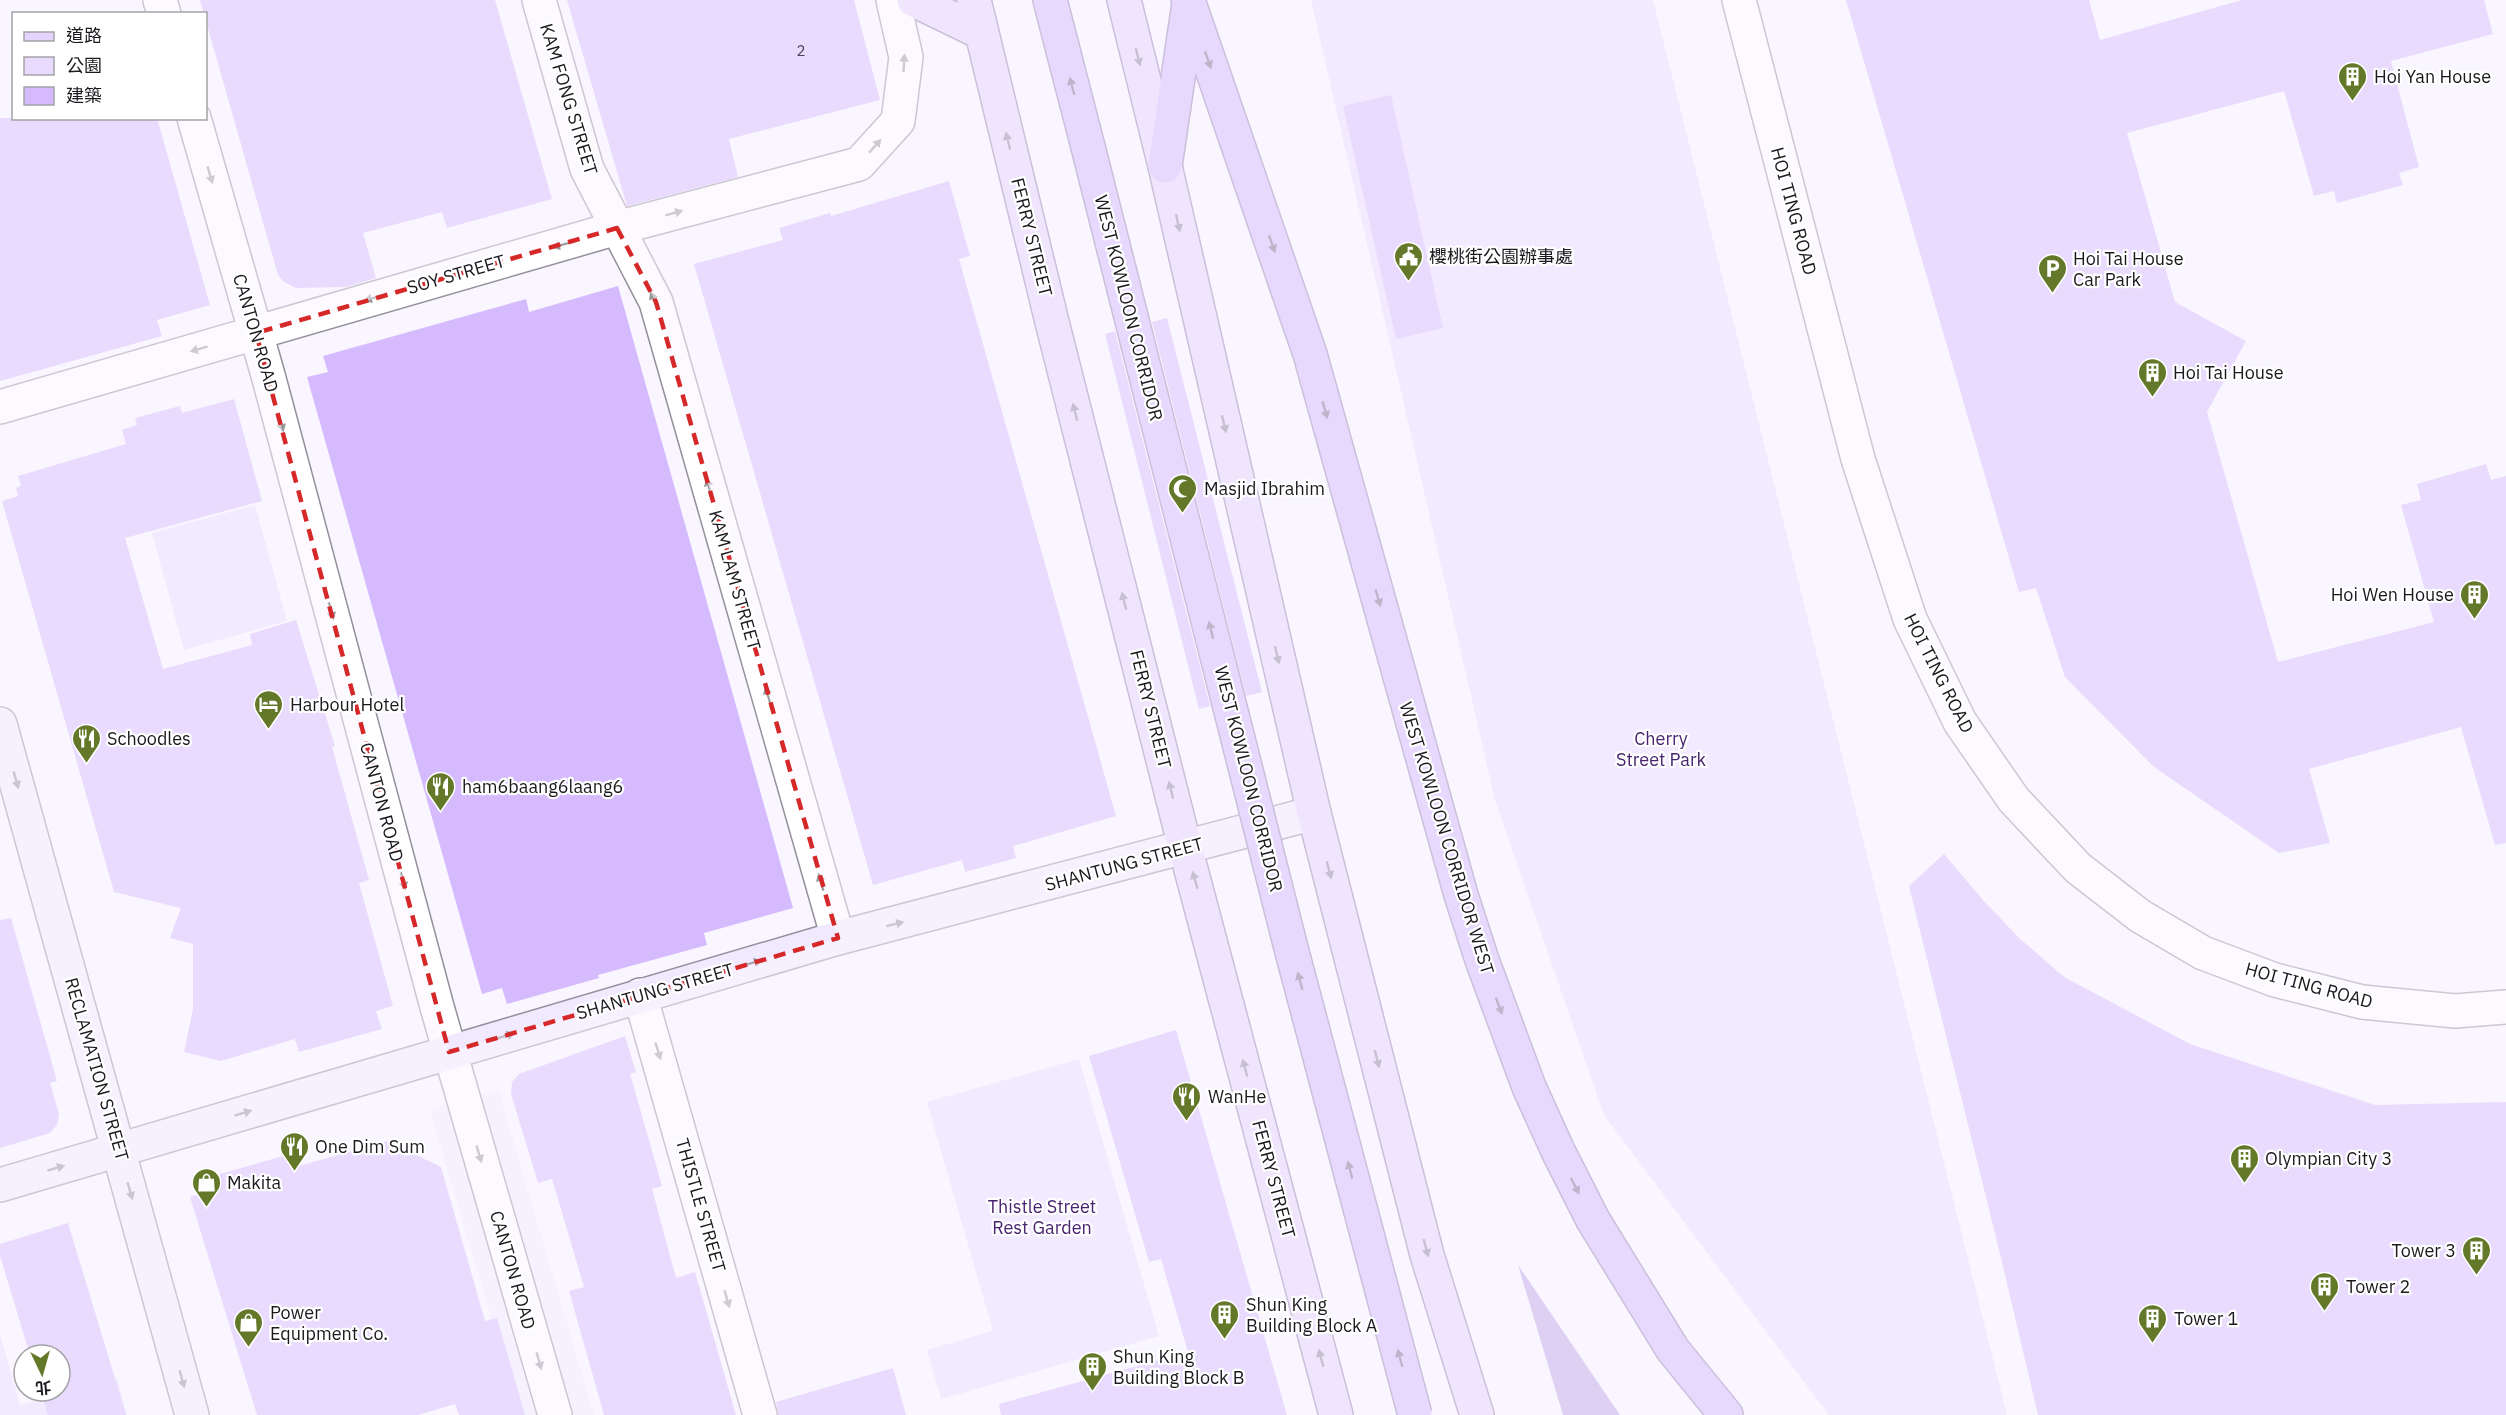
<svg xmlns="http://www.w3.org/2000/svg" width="2506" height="1415" font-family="'IBM Plex Sans','Noto Sans TC',sans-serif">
<rect width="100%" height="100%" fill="#f9f6ff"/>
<!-- built -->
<path fill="#f0eafc" d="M 498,1090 L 594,1415 L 520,1415 L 430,1110 Z"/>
<!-- green -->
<path fill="#e8dbfd" d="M 1311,0 L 1653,0 L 2007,1415 L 1829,1415 L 1604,1115 L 1495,800 Z
M 255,505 L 287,621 L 184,650 L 152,533 Z
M 1079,1059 L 1159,1336 L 941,1399 L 927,1350 L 993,1331 L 927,1102 Z
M 0,1334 L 20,1405 L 117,1378 L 127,1415 L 0,1415 Z"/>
<!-- forest -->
<path fill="#bca2e3" d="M 1518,1265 L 1620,1415 L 1563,1415 Z"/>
<!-- building -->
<path fill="#d5bafd" d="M 200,0 L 495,0 L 552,199 L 447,228 L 442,212 L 363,233 L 376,278 L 346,287 L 296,288 L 284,282 L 278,275 Z
M 567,0 L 854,0 L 880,100 L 729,139 L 738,177 L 627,206 Z
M 1846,0 L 2089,0 L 2100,40 L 2242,0 L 2484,0 L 2493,34 L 2391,61 L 2419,167 L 2399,173 L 2403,185 L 2337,203 L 2334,191 L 2314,196 L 2284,91 L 2127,133 L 2175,302 L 2246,341 L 2207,412 L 2278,662 L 2434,622 L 2401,505 L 2421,500 L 2417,484 L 2486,464 L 2491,480 L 2506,476 L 2506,843 L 2495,845 L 2461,727 L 2309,769 L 2330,843 L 2279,853 L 2154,767 L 2065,677 L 2036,588 L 2019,592 Z
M 1391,95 L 1443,328 L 1396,339 L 1343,106 Z
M 0,118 L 157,118 L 210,305 L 157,320 L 162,336 L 0,381 Z
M 949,181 L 970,256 L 959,259 L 1116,816 L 1013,846 L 1016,858 L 965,872 L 962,860 L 873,885 L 694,264 L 783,240 L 779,228 L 830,213 L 831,216 Z
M 618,286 L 793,908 L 704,933 L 707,945 L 598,975 L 599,978 L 507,1004 L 502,988 L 482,994 L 307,377 L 328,372 L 323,356 L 526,299 L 529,312 Z
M 1167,318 L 1262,692 L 1246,696 L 1152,322 Z
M 1115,331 L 1210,706 L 1199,709 L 1105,334 Z
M 234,399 L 262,501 L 125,538 L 163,669 L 252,645 L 250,634 L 296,620 L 335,746 L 332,747 L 369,880 L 359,883 L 393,1006 L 376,1011 L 382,1029 L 299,1052 L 295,1039 L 221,1061 L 184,1052 L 193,1009 L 193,944 L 170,938 L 181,908 L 114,892 L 2,501 L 18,496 L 16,488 L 21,486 L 18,476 L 126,444 L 122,430 L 137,425 L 135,418 L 180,406 L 182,413 Z
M 1944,854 L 1983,900 L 2019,938 L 2064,977 L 2190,1044 L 2375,1105 L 2506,1102 L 2506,1415 L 2038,1415 L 2002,1262 L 1909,886 Z
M 11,918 L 57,1081 L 50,1083 L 59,1114 L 57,1125 L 50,1133 L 0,1148 L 0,920 Z
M 1176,1030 L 1287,1415 L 1001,1415 L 999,1404 L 1188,1352 L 1161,1259 L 1149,1262 L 1089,1056 Z
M 625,1036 L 636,1072 L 630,1074 L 662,1186 L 652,1189 L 676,1278 L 695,1272 L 736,1415 L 604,1415 L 569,1291 L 584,1287 L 552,1179 L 538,1183 L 511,1094 L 512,1082 L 519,1074 Z
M 388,1141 L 441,1167 L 485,1321 L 497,1318 L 525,1415 L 459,1415 L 455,1404 L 418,1415 L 257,1415 L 190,1197 L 207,1192 L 202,1179 L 294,1153 L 299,1166 Z
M 68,1223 L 126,1415 L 48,1415 L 41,1391 L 60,1391 L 60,1355 L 30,1355 L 0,1256 L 0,1244 Z
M 893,1368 L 906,1415 L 778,1415 L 776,1402 Z"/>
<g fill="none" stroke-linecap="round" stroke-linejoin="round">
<defs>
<path id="street" d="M 160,0 L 164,14
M 539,0 L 587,169 L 656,302 L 838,938
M 1739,0 L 1858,459 L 1910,619 L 1960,722 L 2014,800 L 2078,868 L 2140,916 L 2203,953 L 2275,980 L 2362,1002 L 2455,1011 L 2506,1007
M 194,118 L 268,375 L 437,1007 L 555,1415
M 0,407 L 617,228 L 859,164 L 898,121 L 906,57 L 893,0
M 640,995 L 760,1415"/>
<path id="secondary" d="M 0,724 L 192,1415
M 0,1185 L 838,938 L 1314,813"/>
<path id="primary" d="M 914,0 L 982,33
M 974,0 L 1052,322 L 1185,847 L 1336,1415
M 1124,0 L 1165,166 L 1314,813 L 1427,1255 L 1477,1415"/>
<path id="highway" d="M 1050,0 L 1087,143
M 1188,0 L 1310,354 L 1461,895 L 1482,960 L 1529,1087 L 1558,1151 L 1593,1220 L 1673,1350 L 1726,1415
M 1165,166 L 1188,10"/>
</defs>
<!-- street casing -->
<use href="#street" stroke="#948f9d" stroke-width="36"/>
<!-- secondary casing -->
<use href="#secondary" stroke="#948f9d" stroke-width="36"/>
<!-- primary casing -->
<use href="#primary" stroke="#917eae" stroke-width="36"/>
<!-- highway casing -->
<use href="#highway" stroke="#917eae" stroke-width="36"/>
<!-- street -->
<use href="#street" stroke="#fff" stroke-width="33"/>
<!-- secondary -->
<use href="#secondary" stroke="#f1e9fe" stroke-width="33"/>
<!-- primary -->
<use href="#primary" stroke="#e3d3fd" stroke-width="33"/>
<!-- highway -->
<use href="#highway" stroke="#d1b5fc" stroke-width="33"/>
<defs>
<path id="highway-bridge" d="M 1087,143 L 1291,948 L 1415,1415"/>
</defs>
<!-- highway-bridge casing -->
<use href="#highway-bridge" stroke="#917eae" stroke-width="36" stroke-linecap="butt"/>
<!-- highway-bridge -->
<use href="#highway-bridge" stroke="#d1b5fc" stroke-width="33"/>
</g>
<!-- one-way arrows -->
<defs><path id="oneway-solid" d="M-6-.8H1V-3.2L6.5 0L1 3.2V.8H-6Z" transform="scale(1.5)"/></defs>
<g fill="#897f99">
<use href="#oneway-solid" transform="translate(1138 57) rotate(76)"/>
<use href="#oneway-solid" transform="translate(1008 141) rotate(-104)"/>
<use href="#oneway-solid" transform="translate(1178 223) rotate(77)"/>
<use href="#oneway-solid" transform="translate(1075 412) rotate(-104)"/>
<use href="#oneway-solid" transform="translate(1224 424) rotate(77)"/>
<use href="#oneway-solid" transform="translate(1124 601) rotate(-104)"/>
<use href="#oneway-solid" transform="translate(1277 655) rotate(77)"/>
<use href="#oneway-solid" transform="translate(1171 790) rotate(-104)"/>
<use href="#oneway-solid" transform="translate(1329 870) rotate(75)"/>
<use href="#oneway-solid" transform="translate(1195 880) rotate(-106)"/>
<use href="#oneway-solid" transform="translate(1377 1059) rotate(76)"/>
<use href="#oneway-solid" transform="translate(1245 1068) rotate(-105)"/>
<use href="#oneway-solid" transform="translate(1426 1248) rotate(75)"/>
<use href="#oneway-solid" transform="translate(1321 1358) rotate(-105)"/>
</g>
<g fill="#76678d">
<use href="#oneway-solid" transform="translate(1208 60) rotate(71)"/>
<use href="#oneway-solid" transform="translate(1072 86) rotate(-105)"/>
<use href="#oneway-solid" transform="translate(1272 244) rotate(71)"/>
<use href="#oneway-solid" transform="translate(1325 410) rotate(74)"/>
<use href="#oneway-solid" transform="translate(1378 598) rotate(74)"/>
<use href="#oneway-solid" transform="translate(1211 630) rotate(-104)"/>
<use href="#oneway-solid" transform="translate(1300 981) rotate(-105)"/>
<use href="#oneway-solid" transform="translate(1499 1006) rotate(69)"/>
<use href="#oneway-solid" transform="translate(1350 1170) rotate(-105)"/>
<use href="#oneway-solid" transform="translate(1575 1186) rotate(63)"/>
<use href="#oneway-solid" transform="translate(1400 1358) rotate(-105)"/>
</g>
<g fill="#98989a">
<use href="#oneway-solid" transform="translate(904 63) rotate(-87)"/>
<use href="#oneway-solid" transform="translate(875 146) rotate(-48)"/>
<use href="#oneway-solid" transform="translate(210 175) rotate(74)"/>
<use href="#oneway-solid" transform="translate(674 213) rotate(-15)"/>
<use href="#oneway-solid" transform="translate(561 245) rotate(164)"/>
<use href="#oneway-solid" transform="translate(373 298) rotate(164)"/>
<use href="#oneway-solid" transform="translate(654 300) rotate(-113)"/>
<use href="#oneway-solid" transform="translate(199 349) rotate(164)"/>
<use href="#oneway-solid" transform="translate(281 423) rotate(75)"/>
<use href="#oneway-solid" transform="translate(709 487) rotate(-106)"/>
<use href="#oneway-solid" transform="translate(331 611) rotate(75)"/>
<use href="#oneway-solid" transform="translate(768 695) rotate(-106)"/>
<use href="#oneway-solid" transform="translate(403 881) rotate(75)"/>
<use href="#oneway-solid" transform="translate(821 882) rotate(-106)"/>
<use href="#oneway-solid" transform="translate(658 1051) rotate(73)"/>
<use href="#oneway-solid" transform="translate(479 1154) rotate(74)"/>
<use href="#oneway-solid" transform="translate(727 1299) rotate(74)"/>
<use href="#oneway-solid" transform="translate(539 1361) rotate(74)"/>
</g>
<g fill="#918b99">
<use href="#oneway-solid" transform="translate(16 780) rotate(74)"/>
<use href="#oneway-solid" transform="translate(895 924) rotate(-14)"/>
<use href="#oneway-solid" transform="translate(753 963) rotate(-16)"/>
<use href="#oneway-solid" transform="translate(506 1036) rotate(-17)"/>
<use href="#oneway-solid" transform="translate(243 1113) rotate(-17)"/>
<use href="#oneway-solid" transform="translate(56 1168) rotate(-17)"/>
<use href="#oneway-solid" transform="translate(130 1191) rotate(74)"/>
<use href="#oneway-solid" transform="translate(182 1379) rotate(75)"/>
</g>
<!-- marked area -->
<path d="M0 0H2506V1415H0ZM 617,228 L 656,302 L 838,938 L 449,1052 L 256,333 Z" fill="#f9f6ff" fill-opacity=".55" fill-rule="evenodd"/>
<path fill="none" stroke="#d62828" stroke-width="4.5" stroke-dasharray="12 8" stroke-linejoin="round" d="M 617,228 L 656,302 L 838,938 L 449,1052 L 256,333 Z"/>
<!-- icons -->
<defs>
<symbol id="building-pin" viewBox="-11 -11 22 30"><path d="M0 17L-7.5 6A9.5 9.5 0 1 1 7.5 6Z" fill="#647829" stroke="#fff"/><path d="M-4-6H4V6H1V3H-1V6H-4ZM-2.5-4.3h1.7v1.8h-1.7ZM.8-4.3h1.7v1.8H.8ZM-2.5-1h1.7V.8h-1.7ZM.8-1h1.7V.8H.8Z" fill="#fff"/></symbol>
<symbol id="civic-pin" viewBox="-11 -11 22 30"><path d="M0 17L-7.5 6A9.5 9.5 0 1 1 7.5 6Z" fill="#647829" stroke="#fff"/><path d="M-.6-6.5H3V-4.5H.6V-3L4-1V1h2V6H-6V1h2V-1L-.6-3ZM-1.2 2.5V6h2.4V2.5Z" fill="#fff"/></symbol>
<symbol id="parking-pin" viewBox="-11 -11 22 30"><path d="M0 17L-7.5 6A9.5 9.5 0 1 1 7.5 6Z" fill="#647829" stroke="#fff"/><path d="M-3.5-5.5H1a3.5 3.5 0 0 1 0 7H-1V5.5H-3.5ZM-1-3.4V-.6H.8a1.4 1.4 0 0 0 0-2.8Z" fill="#fff"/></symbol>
<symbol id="mosque-pin" viewBox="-11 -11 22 30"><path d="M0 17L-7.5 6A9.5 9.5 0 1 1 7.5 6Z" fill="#647829" stroke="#fff"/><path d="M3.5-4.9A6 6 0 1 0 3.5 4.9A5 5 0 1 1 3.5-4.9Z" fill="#fff"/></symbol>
<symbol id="hotel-pin" viewBox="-11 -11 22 30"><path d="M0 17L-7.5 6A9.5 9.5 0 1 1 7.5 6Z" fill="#647829" stroke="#fff"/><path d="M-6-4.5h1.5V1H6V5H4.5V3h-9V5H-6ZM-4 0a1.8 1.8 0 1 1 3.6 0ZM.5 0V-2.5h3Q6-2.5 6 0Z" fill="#fff"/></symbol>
<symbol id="restaurant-pin" viewBox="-11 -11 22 30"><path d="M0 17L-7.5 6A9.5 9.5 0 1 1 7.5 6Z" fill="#647829" stroke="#fff"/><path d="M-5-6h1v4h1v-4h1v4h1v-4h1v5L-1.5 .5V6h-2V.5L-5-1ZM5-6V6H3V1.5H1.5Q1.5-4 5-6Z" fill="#fff"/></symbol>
<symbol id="shop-pin" viewBox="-11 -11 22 30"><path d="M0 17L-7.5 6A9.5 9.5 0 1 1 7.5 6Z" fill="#647829" stroke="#fff"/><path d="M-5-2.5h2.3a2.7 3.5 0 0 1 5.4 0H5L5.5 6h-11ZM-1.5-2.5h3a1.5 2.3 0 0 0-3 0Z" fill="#fff"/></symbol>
</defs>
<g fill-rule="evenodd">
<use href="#building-pin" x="2336" y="60" width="33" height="45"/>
<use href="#civic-pin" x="1392" y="240" width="33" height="45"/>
<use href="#parking-pin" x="2036" y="252" width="33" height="45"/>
<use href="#building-pin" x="2136" y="356" width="33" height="45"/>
<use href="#mosque-pin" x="1166" y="472" width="33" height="45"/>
<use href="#building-pin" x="2458" y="578" width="33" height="45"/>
<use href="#hotel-pin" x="252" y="688" width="33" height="45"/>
<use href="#restaurant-pin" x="70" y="722" width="33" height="45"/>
<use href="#restaurant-pin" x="424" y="770" width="33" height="45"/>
<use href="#restaurant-pin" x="1170" y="1080" width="33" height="45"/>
<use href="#restaurant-pin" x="278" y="1130" width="33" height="45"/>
<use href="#building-pin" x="2228" y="1142" width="33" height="45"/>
<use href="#shop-pin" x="190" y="1166" width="33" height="45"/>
<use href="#building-pin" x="2460" y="1234" width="33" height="45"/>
<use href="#building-pin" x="2308" y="1270" width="33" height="45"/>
<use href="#building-pin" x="1208" y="1298" width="33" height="45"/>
<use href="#building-pin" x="2136" y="1302" width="33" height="45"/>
<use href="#shop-pin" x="232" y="1306" width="33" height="45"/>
<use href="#building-pin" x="1076" y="1350" width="33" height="45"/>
</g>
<g text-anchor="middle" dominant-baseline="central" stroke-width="4.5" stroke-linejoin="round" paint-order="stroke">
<!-- number labels -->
<g font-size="15" fill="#4a4156">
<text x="801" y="50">2</text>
</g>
<!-- poi labels -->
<g font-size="18" fill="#1b191e" stroke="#fff" text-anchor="start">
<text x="2374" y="76">Hoi Yan House</text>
<text x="1429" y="256">櫻桃街公園辦事處</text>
<text x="2073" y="258">Hoi Tai House<tspan x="2073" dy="21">Car Park</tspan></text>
<text x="2173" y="372">Hoi Tai House</text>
<text x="1204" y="488">Masjid Ibrahim</text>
<text x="2454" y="594" text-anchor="end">Hoi Wen House</text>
<text x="290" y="704">Harbour Hotel</text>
<text x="107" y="738">Schoodles</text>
<text x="462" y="786">ham6baang6laang6</text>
<text x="1208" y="1096">WanHe</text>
<text x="315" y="1146">One Dim Sum</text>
<text x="2265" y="1158">Olympian City 3</text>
<text x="227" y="1182">Makita</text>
<text x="2456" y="1250" text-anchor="end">Tower 3</text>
<text x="2346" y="1286">Tower 2</text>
<text x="1246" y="1304">Shun King<tspan x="1246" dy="21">Building Block A</tspan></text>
<text x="270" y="1312">Power<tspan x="270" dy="21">Equipment Co.</tspan></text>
<text x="2174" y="1318">Tower 1</text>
<text x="1113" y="1356">Shun King<tspan x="1113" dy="21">Building Block B</tspan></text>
</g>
<!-- street labels -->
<g font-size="18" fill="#1b191e" stroke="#fff">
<text transform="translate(569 99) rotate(73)">KAM FONG STREET</text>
<text transform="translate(1794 211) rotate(75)">HOI TING ROAD</text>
<text transform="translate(1032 237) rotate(76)">FERRY STREET</text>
<text transform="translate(456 274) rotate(-16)">SOY STREET</text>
<text transform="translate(1129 308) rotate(76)">WEST KOWLOON CORRIDOR</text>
<text transform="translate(256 333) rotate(74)">CANTON ROAD</text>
<text transform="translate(735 580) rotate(74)">KAM LAM STREET</text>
<text transform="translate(1939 673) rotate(63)">HOI TING ROAD</text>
<text transform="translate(1151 709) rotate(76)">FERRY STREET</text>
<text transform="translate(1249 779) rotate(76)">WEST KOWLOON CORRIDOR</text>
<text transform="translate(382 802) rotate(75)">CANTON ROAD</text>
<text transform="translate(1447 838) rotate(73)">WEST KOWLOON CORRIDOR WEST</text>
<text transform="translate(1124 864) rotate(-15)">SHANTUNG STREET</text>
<text transform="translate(2309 985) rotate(15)">HOI TING ROAD</text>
<text transform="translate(655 991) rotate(-16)">SHANTUNG STREET</text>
<text transform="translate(97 1069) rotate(74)">RECLAMATION STREET</text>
<text transform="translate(1274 1179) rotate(75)">FERRY STREET</text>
<text transform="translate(701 1205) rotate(74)">THISTLE STREET</text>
<text transform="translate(513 1270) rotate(74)">CANTON ROAD</text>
</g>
<!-- park labels -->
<g font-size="18" fill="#48236f" stroke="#fff">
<text x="1661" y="738">Cherry<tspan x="1661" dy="21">Street Park</tspan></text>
<text x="1042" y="1206">Thistle Street<tspan x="1042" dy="21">Rest Garden</tspan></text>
</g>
</g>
<!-- legend -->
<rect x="12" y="12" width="195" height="108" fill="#ffffff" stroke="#a4a3a5" stroke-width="1.5"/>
<rect x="24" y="32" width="30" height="9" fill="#e3d3fd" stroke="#a4a3a5" stroke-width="1.5"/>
<text x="66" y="42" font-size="18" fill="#1b191e">道路</text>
<rect x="24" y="57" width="30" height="18" fill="#e8dbfd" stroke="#a4a3a5" stroke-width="1.5"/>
<text x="66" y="72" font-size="18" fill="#1b191e">公園</text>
<rect x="24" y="87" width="30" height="18" fill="#d5bafd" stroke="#a4a3a5" stroke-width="1.5"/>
<text x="66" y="102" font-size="18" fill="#1b191e">建築</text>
<!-- north arrow -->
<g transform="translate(42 1373) rotate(175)"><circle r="28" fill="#ffffff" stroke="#a4a3a5" stroke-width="1.5"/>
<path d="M0-4.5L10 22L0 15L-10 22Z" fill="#647829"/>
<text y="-9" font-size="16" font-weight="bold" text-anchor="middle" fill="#1b191e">北</text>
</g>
</svg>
